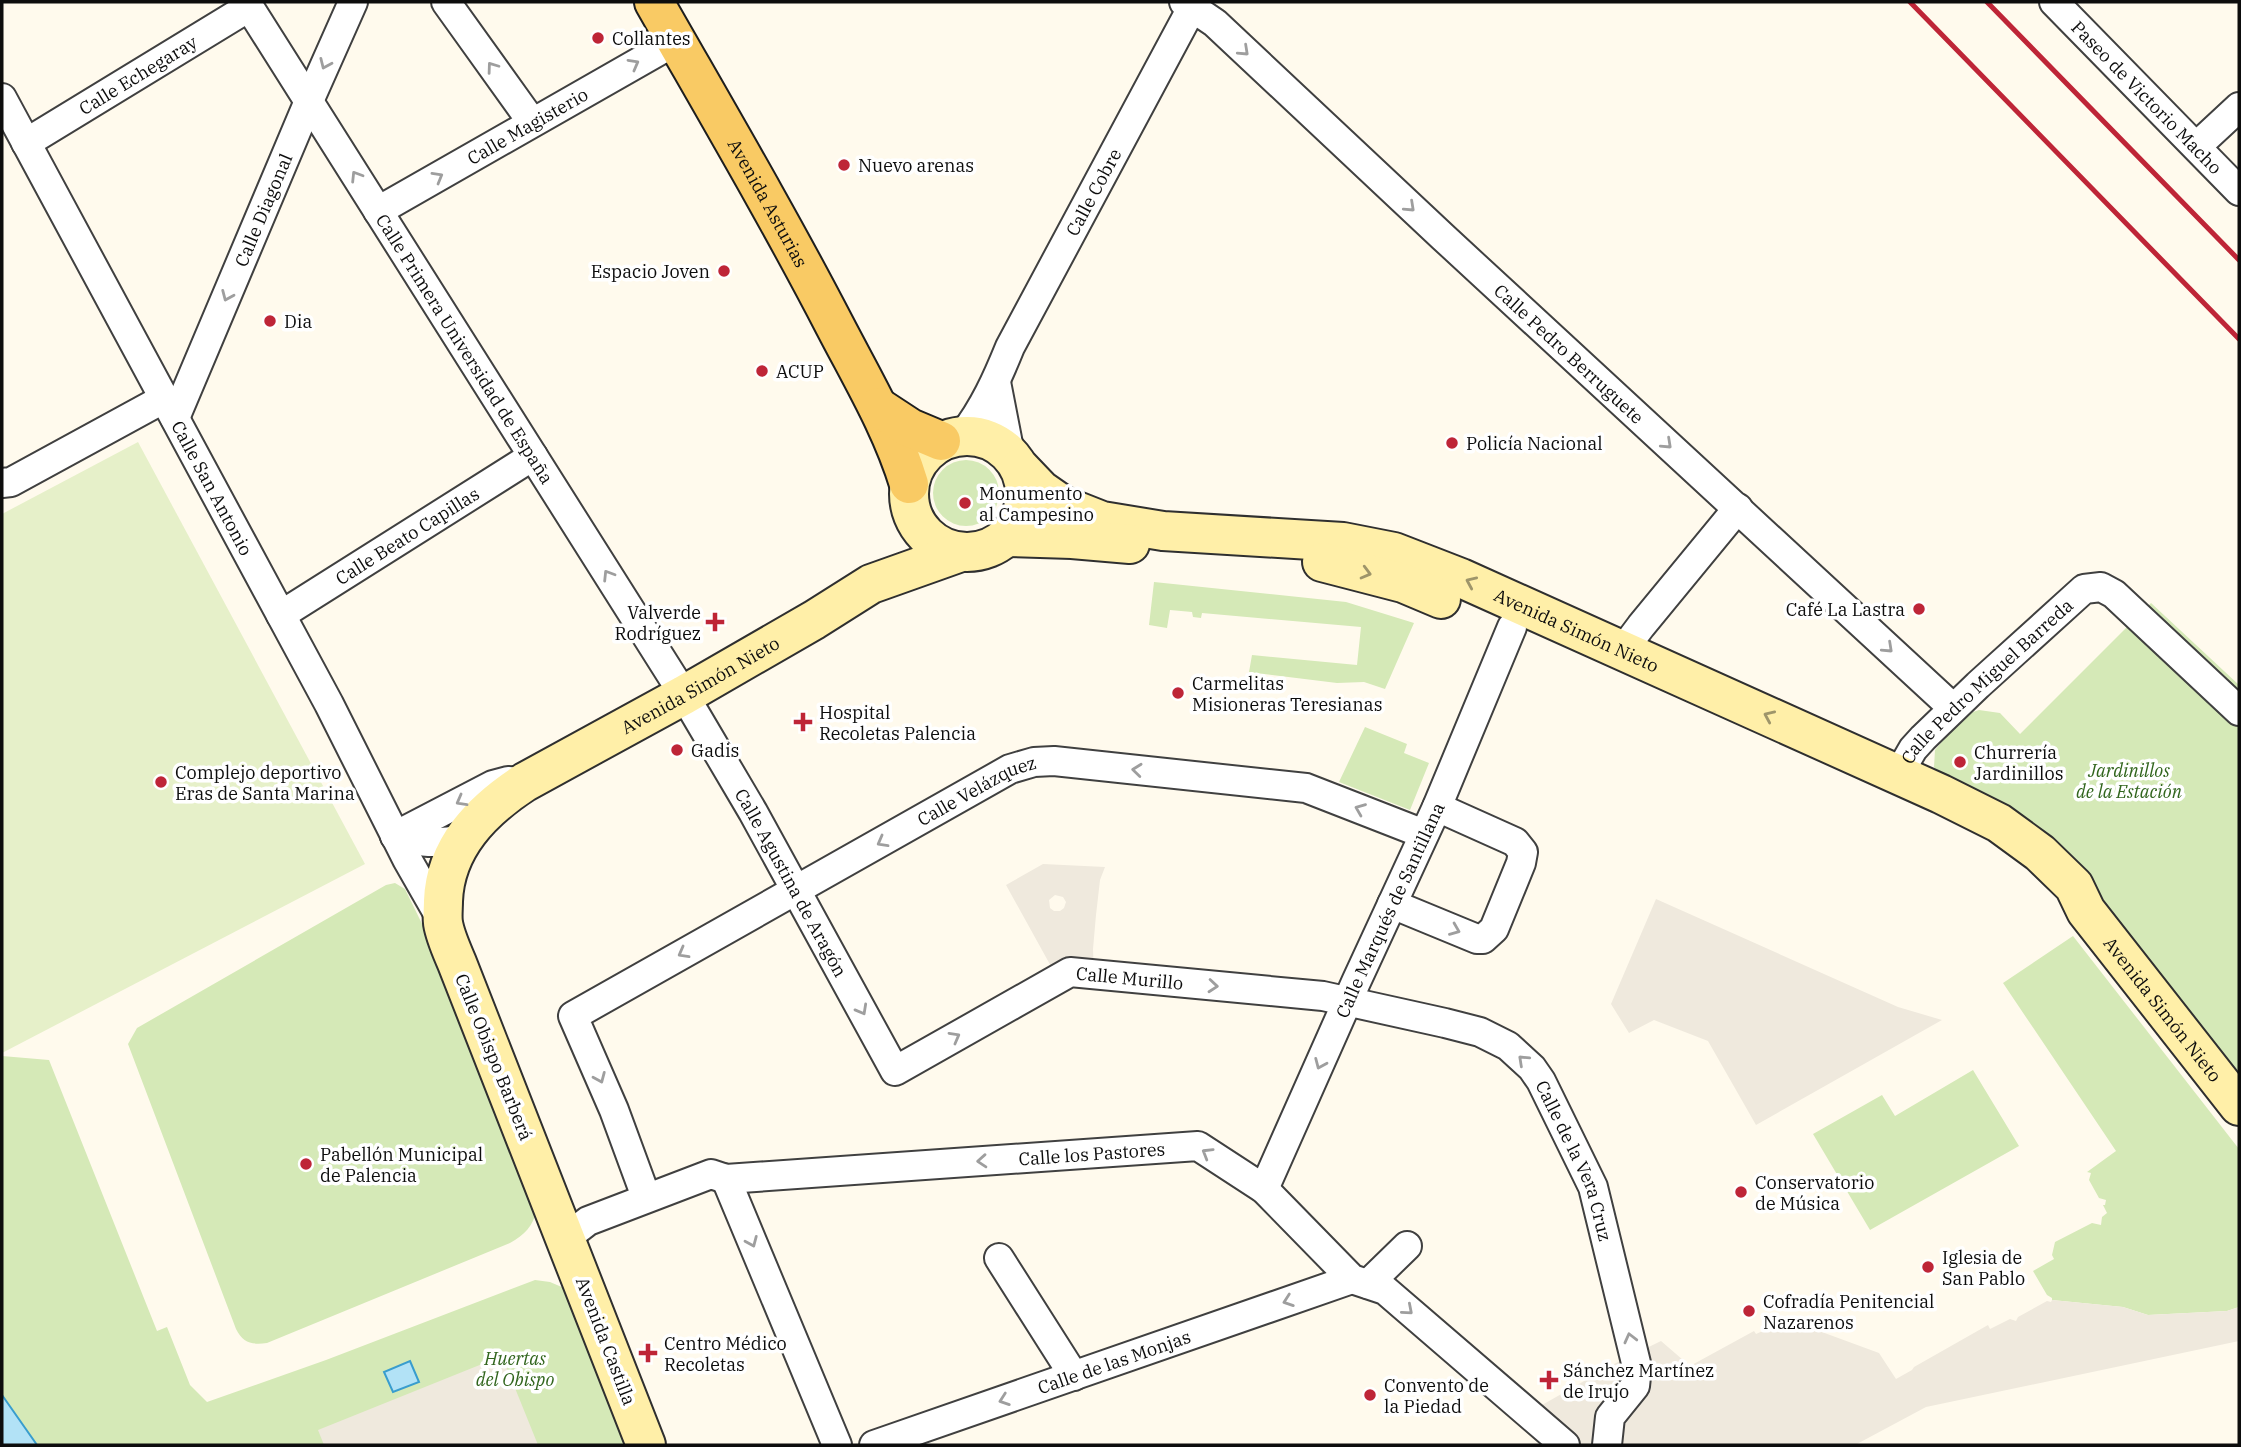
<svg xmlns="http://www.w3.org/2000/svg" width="2241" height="1447" font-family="'IBM Plex Serif',serif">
<rect width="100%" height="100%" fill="#fffaed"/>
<!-- green -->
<path fill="#d5e9b7" d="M933 493a33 33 0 1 1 66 0a33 33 0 1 1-66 0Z
M 1154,582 L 1346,602 L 1414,623 L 1385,689 L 1364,682 L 1337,683 L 1249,672 L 1252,655 L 1357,665 L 1361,627 L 1202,613 L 1201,618 L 1193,617 L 1192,612 L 1170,610 L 1167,628 L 1149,625 Z
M 2151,603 L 2239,685 L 2239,1087 L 2098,903 L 1938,775 L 1934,767 L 1935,750 L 1964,715 L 1979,710 L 2000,713 L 2020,734 Z
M 1365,727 L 1407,744 L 1404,753 L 1429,763 L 1410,810 L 1339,782 Z
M 395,883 L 405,889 L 448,977 L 536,1210 C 534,1226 524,1235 510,1243 L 267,1343 C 252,1345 243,1343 236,1329 L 128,1044 L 137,1028 L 386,885 Z
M 2073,936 L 2239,1149 L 2239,1307 L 2227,1311 L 2148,1315 L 2123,1307 L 2052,1300 L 2052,1298 L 2047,1295 L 2033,1271 L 2054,1259 L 2052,1255 L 2055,1242 L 2092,1223 L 2101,1225 L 2102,1217 L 2107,1213 L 2103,1205 L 2105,1205 L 2106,1200 L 2099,1198 L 2089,1180 L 2091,1173 L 2087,1172 L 2116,1151 L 2003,983 Z
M 2,1056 L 49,1060 L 157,1331 L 167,1327 L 190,1385 L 207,1402 L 326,1360 L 535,1280 L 550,1282 L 564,1288 L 630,1445 L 37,1445 L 2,1395 Z
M 1973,1070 L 2019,1146 L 1870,1230 L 1813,1134 L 1882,1095 L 1895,1116 Z"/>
<!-- pitch -->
<path fill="#e6f0c9" d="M 138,442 L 365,864 L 2,1053 L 2,514 Z"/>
<!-- plaza -->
<path fill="#efe9dd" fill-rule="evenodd" d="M 1043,864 L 1105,867 L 1100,880 L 1096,915 L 1093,949 L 1094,975 L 1058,979 L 1006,885 ZM 1055,895 L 1063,897 L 1066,902 L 1064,908 L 1060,911 L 1054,911 L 1050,908 L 1049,900 Z
M 1656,899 L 1898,1007 L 1942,1020 L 1756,1125 L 1708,1041 L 1654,1020 L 1629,1033 L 1611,1004 Z
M 2052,1300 L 2123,1307 L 2148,1315 L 2227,1311 L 2239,1307 L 2239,1341 L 1926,1407 L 1855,1445 L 1545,1445 L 1528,1413 L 1614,1364 L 1661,1341 L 1690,1366 L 1754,1331 L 1756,1334 L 1783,1322 L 1781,1317 L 1879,1353 L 1896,1379 L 1912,1370 L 1914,1367 L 1988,1325 L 1990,1329 L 2010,1319 L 2016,1321 L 2018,1317 L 2047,1301 L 2051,1302 Z
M 502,1356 L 538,1445 L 324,1445 L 318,1430 Z"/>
<!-- water -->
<path fill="#b2e2f6" stroke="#399dce" stroke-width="2" d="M 410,1361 L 419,1382 L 393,1392 L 384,1372 Z
M 2,1395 L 37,1445 L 2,1445 Z"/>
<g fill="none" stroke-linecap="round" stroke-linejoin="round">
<defs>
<g id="street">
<path id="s1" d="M 246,2 L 684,695 L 753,812 L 895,1071 L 1070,972 L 1323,996 L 1445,1023 L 1480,1032 L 1508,1046 L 1532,1068 L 1541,1081 L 1593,1187 L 1637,1367 L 1635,1386 L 1610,1417 L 1607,1445"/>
<path d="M 446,2 L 532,122"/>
<path id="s2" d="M 1184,2 L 1215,23 L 1443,237 L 1953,708"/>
<path id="s3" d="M 2054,2 L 2239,191"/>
<path id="s4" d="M 2,98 L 329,704 L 407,859 L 443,922"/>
<path id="s5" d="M 26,143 L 249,7"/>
<path d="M 2197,146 L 2239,107"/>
<path id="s6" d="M 378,211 L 676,41"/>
<path d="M 996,382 L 1010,454"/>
<path id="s7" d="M 175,418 L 309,101 L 353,2"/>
<path id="s8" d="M 963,435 C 984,408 997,379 1010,347 L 1195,2"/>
<path d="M 2,483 L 11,482 L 165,398"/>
<path id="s9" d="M 281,615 L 533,456"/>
<path d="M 1623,650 L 1641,626 L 1738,508"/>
<path id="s10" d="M 1898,775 L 1913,749 L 1923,738 L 1978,685 L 2084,589 L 2101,587 L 2114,594 L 2239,711"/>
<path d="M 395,836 L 493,785 L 508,781 L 520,782"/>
<path d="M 395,836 C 419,843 438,844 463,839"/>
<path d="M 1392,904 L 1477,939 L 1483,939 L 1494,929 L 1521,863 L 1523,852 L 1515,842 L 1437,807"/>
<path d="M 726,1179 L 837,1445"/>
<path id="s11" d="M 1264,1189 L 1356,982 L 1437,807 L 1512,627"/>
<path id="s12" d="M 646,1197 L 614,1110 L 573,1016 L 1010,769 L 1034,762 L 1054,761 L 1306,788 L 1424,834"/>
<path id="s13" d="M 566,1238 L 588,1221 L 711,1174 L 726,1179 L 1198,1146 L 1264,1189 L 1352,1279 L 1385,1290 L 1565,1445"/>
<path d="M 999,1258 L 1074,1376"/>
<path d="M 1368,1284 L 1407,1246"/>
<path id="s14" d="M 874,1445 L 1352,1279"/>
</g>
<g id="secondary">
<circle cx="967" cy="494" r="58"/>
<path id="s15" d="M 1020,468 L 1041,490 L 1064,506 L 1102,521 L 1163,531 L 1343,542 L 1394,552 L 1461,578 L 1941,794 L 1999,823 L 2040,853 L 2074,886 L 2086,911 L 2239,1106"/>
<path d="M 1006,537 L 1072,539 L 1130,544"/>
<path d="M 1322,562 L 1403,583 L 1441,599"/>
<path id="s16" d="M 646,1445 L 457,963 C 452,951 445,936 443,923 C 442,916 443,908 443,901 C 445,847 482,810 525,782 L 684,695 L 814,620 L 871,584 L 961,552"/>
</g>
<g id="primary">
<path id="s17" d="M 654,2 C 715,109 778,216 835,326 C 862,378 892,428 909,484"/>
<path d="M 878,407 L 910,428 L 941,441"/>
</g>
</defs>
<!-- street casing -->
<use href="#street" stroke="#404040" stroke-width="32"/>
<!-- secondary casing -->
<use href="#secondary" stroke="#2f2f2f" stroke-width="42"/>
<!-- primary casing -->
<use href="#primary" stroke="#1e1e1e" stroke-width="42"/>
<!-- street -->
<use href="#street" stroke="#fff" stroke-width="28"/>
<!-- secondary -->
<use href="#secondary" stroke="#ffefa8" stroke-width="38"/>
<!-- primary -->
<use href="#primary" stroke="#f9ca64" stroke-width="38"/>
<!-- rail -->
<path stroke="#be2537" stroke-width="5" d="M 1910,2 L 2239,339
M 1987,2 L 2239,260"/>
</g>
<!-- one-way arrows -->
<defs><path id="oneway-chevron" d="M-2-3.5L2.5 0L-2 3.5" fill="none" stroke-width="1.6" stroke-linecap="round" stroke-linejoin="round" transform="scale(1.75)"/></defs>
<g stroke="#9e9e9e">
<use href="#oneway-chevron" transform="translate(1244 51) rotate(43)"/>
<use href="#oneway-chevron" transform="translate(325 64) rotate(114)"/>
<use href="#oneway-chevron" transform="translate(634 64) rotate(-29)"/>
<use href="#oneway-chevron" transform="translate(492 67) rotate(-126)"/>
<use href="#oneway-chevron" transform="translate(356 176) rotate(-122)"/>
<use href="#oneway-chevron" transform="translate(438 177) rotate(-30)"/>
<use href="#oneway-chevron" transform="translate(1410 207) rotate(43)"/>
<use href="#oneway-chevron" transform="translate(227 296) rotate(113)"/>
<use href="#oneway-chevron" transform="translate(1667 444) rotate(43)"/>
<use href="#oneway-chevron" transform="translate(608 575) rotate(-122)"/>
<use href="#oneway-chevron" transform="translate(1888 648) rotate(43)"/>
<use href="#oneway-chevron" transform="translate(1137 770) rotate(-174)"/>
<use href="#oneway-chevron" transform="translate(461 801) rotate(151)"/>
<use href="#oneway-chevron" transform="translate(1360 809) rotate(-158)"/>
<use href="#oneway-chevron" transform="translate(882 842) rotate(151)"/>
<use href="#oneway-chevron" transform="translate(1455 930) rotate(22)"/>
<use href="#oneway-chevron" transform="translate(683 953) rotate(151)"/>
<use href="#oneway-chevron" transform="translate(1213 986) rotate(5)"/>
<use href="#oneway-chevron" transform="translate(862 1010) rotate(61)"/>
<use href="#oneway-chevron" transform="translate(955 1037) rotate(-29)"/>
<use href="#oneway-chevron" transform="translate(1523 1060) rotate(-137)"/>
<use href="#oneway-chevron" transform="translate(1320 1064) rotate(113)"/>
<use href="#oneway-chevron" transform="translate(600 1078) rotate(67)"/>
<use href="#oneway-chevron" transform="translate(1207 1153) rotate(-149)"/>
<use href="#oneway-chevron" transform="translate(982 1161) rotate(176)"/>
<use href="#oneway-chevron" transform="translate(752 1242) rotate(67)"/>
<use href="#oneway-chevron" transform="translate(1288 1301) rotate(161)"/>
<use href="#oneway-chevron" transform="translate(1408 1310) rotate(41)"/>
<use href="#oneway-chevron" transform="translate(1630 1338) rotate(-104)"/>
<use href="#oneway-chevron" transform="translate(1004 1400) rotate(161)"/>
</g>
<g stroke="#9e956a">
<use href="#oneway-chevron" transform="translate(1366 573) rotate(15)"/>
<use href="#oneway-chevron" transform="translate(1471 582) rotate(-156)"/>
<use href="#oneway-chevron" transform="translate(1769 716) rotate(-156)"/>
</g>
<!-- markers -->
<g fill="#be2537" stroke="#fff" stroke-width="2.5">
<circle cx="598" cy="38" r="7"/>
<circle cx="844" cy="165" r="7"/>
<circle cx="724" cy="271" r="7"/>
<circle cx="270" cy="321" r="7"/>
<circle cx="762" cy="371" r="7"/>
<circle cx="1452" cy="443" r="7"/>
<circle cx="965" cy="503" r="7"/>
<circle cx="1919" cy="609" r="7"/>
<path d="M711.5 611.5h7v7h7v7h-7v7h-7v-7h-7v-7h7z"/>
<circle cx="1178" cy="693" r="7"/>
<path d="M799.5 711.5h7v7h7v7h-7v7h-7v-7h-7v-7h7z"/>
<circle cx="677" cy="750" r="7"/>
<circle cx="1960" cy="762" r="7"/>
<circle cx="161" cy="782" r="7"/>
<circle cx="306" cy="1164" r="7"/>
<circle cx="1741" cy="1192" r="7"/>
<circle cx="1928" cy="1267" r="7"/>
<circle cx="1749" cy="1311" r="7"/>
<path d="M644.5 1342.5h7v7h7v7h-7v7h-7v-7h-7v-7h7z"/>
<path d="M1545.5 1369.5h7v7h7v7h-7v7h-7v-7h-7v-7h7z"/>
<circle cx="1370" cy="1395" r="7"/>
</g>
<g text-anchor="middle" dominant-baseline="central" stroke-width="7" stroke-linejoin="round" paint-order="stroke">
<!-- poi labels -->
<g font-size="18" fill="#0d0d0d" stroke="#fff" text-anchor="start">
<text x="612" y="38">Collantes</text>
<text x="858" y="165">Nuevo arenas</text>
<text x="710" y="271" text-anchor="end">Espacio Joven</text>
<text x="284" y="321">Dia</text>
<text x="776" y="371">ACUP</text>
<text x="1466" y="443">Policía Nacional</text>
<text x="979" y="493">Monumento<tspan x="979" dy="21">al Campesino</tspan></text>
<text x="1905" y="609" text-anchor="end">Café La Lastra</text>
<text x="701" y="612" text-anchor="end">Valverde<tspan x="701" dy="21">Rodríguez</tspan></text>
<text x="1192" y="683">Carmelitas<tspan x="1192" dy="21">Misioneras Teresianas</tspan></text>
<text x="819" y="712">Hospital<tspan x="819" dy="21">Recoletas Palencia</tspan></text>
<text x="691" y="750">Gadis</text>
<text x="1974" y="752">Churrería<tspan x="1974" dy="21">Jardinillos</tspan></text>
<text x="175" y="772">Complejo deportivo<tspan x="175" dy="21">Eras de Santa Marina</tspan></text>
<text x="320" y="1154">Pabellón Municipal<tspan x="320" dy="21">de Palencia</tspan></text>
<text x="1755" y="1182">Conservatorio<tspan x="1755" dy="21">de Música</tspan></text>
<text x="1942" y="1257">Iglesia de<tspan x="1942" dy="21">San Pablo</tspan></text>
<text x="1763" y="1301">Cofradía Penitencial<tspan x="1763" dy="21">Nazarenos</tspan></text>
<text x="664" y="1343">Centro Médico<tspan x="664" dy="21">Recoletas</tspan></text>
<text x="1563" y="1370">Sánchez Martínez<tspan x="1563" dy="21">de Irujo</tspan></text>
<text x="1384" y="1385">Convento de<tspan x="1384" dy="21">la Piedad</tspan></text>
</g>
<!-- street labels -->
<g font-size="18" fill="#0d0d0d" stroke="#fff">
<text stroke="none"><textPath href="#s5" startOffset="131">Calle Echegaray</textPath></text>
<text stroke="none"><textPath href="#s3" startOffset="133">Paseo de Victorio Macho</textPath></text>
<text stroke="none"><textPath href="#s6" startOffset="172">Calle Magisterio</textPath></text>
<text stroke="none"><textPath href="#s8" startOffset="276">Calle Cobre</textPath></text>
<text stroke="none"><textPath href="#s17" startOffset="231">Avenida Asturias</textPath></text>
<text stroke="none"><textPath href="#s7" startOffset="226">Calle Diagonal</textPath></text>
<text stroke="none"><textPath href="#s1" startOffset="410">Calle Primera Universidad de España</textPath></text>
<text stroke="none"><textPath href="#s2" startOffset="522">Calle Pedro Berruguete</textPath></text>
<text stroke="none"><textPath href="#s4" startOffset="443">Calle San Antonio</textPath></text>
<text stroke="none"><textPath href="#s9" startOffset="149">Calle Beato Capillas</textPath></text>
<text stroke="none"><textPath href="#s15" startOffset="592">Avenida Simón Nieto</textPath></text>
<text stroke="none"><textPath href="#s10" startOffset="130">Calle Pedro Miguel Barreda</textPath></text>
<text stroke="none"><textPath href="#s16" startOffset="933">Avenida Simón Nieto</textPath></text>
<text stroke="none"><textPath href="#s12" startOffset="658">Calle Velázquez</textPath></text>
<text stroke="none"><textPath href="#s1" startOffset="1036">Calle Agustina de Aragón</textPath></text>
<text stroke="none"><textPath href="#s11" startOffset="306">Calle Marqués de Santillana</textPath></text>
<text stroke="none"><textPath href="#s1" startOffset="1512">Calle Murillo</textPath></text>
<text stroke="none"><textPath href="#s15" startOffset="1307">Avenida Simón Nieto</textPath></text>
<text transform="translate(494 1057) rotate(68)">Calle Obispo Barberá</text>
<text stroke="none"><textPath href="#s13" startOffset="542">Calle los Pastores</textPath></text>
<text stroke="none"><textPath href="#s1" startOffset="2034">Calle de la Vera Cruz</textPath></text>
<text transform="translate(606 1341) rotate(69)">Avenida Castilla</text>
<text stroke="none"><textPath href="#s14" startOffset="254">Calle de las Monjas</textPath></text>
</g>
<!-- park labels -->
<g font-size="18" font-style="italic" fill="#31651d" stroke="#fff">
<text x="2129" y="770">Jardinillos<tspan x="2129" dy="21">de la Estación</tspan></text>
<text x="515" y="1358">Huertas<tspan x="515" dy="21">del Obispo</tspan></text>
</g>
</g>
<!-- border -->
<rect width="2241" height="1447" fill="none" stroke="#0d0d0d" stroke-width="7"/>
</svg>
